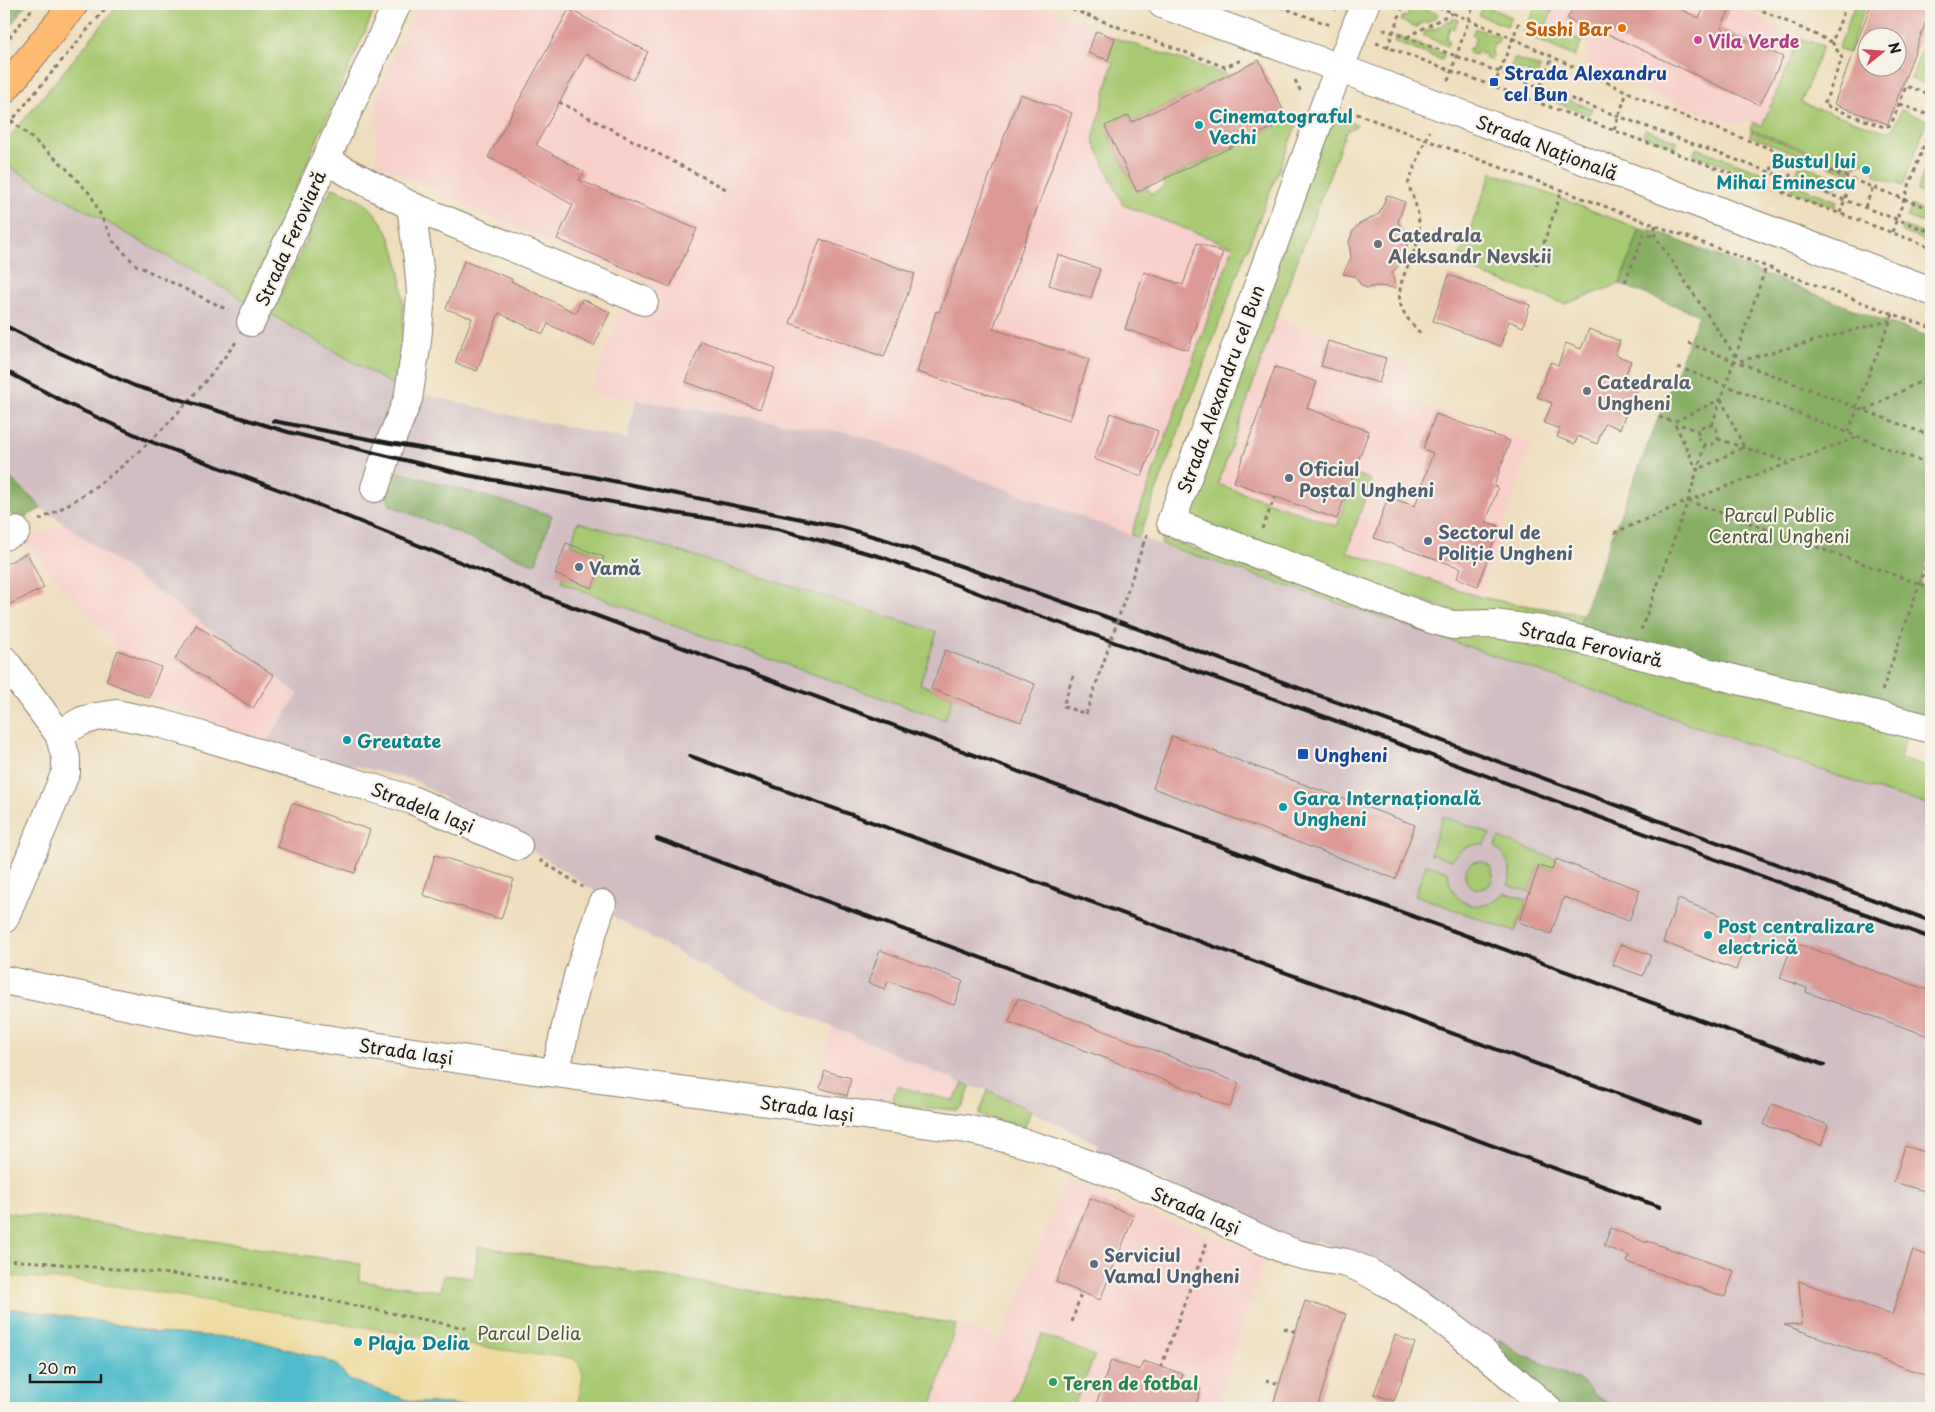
<svg xmlns="http://www.w3.org/2000/svg" width="1935" height="1412" font-family="'Playpen Sans',sans-serif">
<rect width="100%" height="100%" fill="#f7f3e8"/>
<filter id="ink" filterUnits="userSpaceOnUse"><feTurbulence type="fractalNoise" baseFrequency=".02" numOctaves="2"/><feDisplacementMap in="SourceGraphic" scale="10" xChannelSelector="R" yChannelSelector="G"/><feConvolveMatrix kernelMatrix="1 2 1 2 8 2 1 2 1" color-interpolation-filters="sRGB"/></filter>
<filter id="wash" filterUnits="userSpaceOnUse"><feTurbulence type="fractalNoise" baseFrequency=".0096" numOctaves="4" result="noise"/><feDisplacementMap in="SourceGraphic" scale="20" xChannelSelector="R" yChannelSelector="G"/><feGaussianBlur stdDeviation="1.12" result="paint"/><feColorMatrix in="noise" values="0 0 0 0 0 0 0 0 0 0 0 0 0 0 0 0 0 1.4 0 .05"/><feComposite in="paint" operator="in"/></filter>
<g filter="url(#wash)">
<rect width="100%" height="100%" fill="#efdebd"/>
<!-- built -->
<path fill="#f7d0ca" d="M 419,4 L 1032,4 L 1090,24 L 1096,31 L 1089,53 L 1113,62 L 1093,140 L 1123,205 L 1233,247 L 1131,535 L 856,434 L 589,393 L 623,306 L 640,312 L 650,285 L 476,210 L 377,163 L 376,95 Z
M 1546,4 L 1732,4 L 1732,5 L 1800,38 L 1762,126 L 1746,119 L 1742,126 L 1656,96 L 1583,61 L 1591,46 L 1546,24 L 1554,7 Z
M 1276,318 L 1411,365 L 1399,398 L 1532,443 L 1480,597 L 1347,552 L 1371,480 L 1337,526 L 1218,484 Z
M 63,523 L 299,694 L 265,743 L 106,681 L 135,615 L 118,650 L 25,542 Z
M 832,1026 L 963,1083 L 954,1101 L 897,1087 L 889,1110 L 814,1094 Z
M 1066,1181 L 1154,1215 L 1266,1255 L 1216,1408 L 931,1408 L 956,1324 L 1001,1339 Z"/>
<!-- industrial -->
<path fill="#d2bec2" d="M 4,164 L 400,389 L 524,418 L 627,439 L 636,400 L 856,434 L 1131,535 L 1466,646 L 1887,793 L 1931,805 L 1931,1408 L 1557,1408 L 1434,1301 L 1319,1240 L 1302,1248 L 1201,1196 L 1093,1154 L 1098,1144 L 988,1090 L 970,1087 L 737,985 L 612,916 L 616,905 L 543,857 L 416,781 L 265,743 L 299,694 L 63,523 L 35,503 L 4,472 Z"/>
<!-- green -->
<path fill="#a7c972" stroke="#627247" d="M 119,4 L 377,4 L 246,301 L 4,164 L 4,144 Z
M 1407,4 L 1412,4 L 1438,14 L 1435,19 L 1432,18 L 1431,21 L 1428,20 L 1427,23 L 1423,22 L 1421,25 L 1418,23 L 1417,27 L 1401,21 L 1403,16 L 1407,17 L 1410,9 L 1406,7 Z
M 1537,4 L 1546,4 L 1554,7 L 1546,25 L 1582,41 L 1575,57 L 1523,33 Z
M 1855,4 L 1867,4 L 1848,53 L 1838,49 Z
M 1483,5 L 1511,17 L 1507,26 L 1479,15 Z
M 1452,18 L 1458,20 L 1454,29 L 1450,28 L 1446,39 L 1449,41 L 1447,46 L 1423,35 L 1425,31 L 1427,32 L 1429,29 L 1432,31 L 1433,28 L 1437,29 L 1438,26 L 1441,27 L 1447,21 L 1451,23 Z
M 1931,25 L 1931,87 L 1911,79 Z
M 1475,28 L 1500,37 L 1497,44 L 1494,43 L 1491,53 L 1493,54 L 1491,60 L 1485,58 L 1485,55 L 1477,52 L 1476,55 L 1468,53 L 1469,48 L 1472,48 L 1476,37 L 1472,35 Z
M 1396,36 L 1444,54 L 1442,60 L 1394,42 Z
M 1115,38 L 1228,75 L 1132,122 L 1129,115 L 1117,120 L 1120,128 L 1108,134 L 1137,192 L 1147,187 L 1151,194 L 1165,187 L 1162,181 L 1288,120 L 1297,124 L 1246,252 L 1139,537 L 1131,535 L 1233,247 L 1123,205 L 1093,140 L 1113,62 L 1108,60 Z
M 1800,38 L 1823,46 L 1801,103 L 1885,131 L 1894,128 L 1901,110 L 1927,120 L 1903,186 L 1876,176 L 1872,165 C 1865,161 1860,163 1854,168 L 1750,129 L 1753,122 L 1762,126 Z
M 1514,58 L 1540,67 L 1536,79 L 1528,75 L 1529,72 L 1520,69 L 1519,72 L 1510,69 Z
M 1547,92 L 1592,109 L 1589,115 L 1545,98 Z
M 1332,114 L 1358,125 L 1346,131 L 1276,318 L 1218,484 L 1337,526 L 1355,474 L 1371,480 L 1347,552 L 1480,597 L 1516,604 L 1583,614 L 1578,628 L 1457,612 L 1356,579 L 1185,515 Z
M 1645,129 L 1678,141 L 1676,147 L 1643,135 Z
M 1751,131 L 1851,169 L 1850,174 L 1750,136 Z
M 1696,148 L 1764,173 L 1762,179 L 1693,154 Z
M 1931,151 L 1931,197 L 1917,191 Z
M 1800,164 L 1839,179 L 1834,189 L 1796,175 Z
M 1492,172 L 1640,229 L 1620,284 L 1565,304 L 1456,265 Z
M 1793,184 L 1837,201 L 1835,207 L 1791,190 Z
M 332,188 C 343,192 357,196 366,204 C 415,248 402,330 400,389 L 270,314 Z
M 1912,205 L 1931,213 L 1931,226 L 1907,217 Z
M 1903,226 L 1931,236 L 1931,243 L 1902,232 Z
M 578,522 L 665,547 L 937,632 L 920,684 L 953,697 L 945,720 L 666,623 L 561,582 L 563,576 L 592,588 L 604,557 L 571,544 Z
M 1163,538 L 1441,632 L 1529,635 L 1907,732 L 1900,759 L 1931,767 L 1931,805 L 1887,793 L 1466,646 L 1161,544 Z
M 1443,816 L 1490,834 L 1485,844 C 1470,844 1461,848 1452,860 L 1430,854 Z
M 1499,838 L 1556,859 L 1552,870 L 1539,866 L 1530,892 L 1508,885 C 1514,870 1507,856 1495,847 Z
M1465 875a14 14 0 1 1 28 0a14 14 0 1 1-28 0Z
M 1426,864 L 1448,871 C 1449,905 1481,917 1505,893 L 1527,900 L 1515,932 L 1415,895 Z
M 963,1083 L 970,1087 L 963,1107 L 957,1110 L 891,1105 L 897,1086 L 954,1101 Z
M 988,1090 L 1031,1111 L 1024,1129 L 979,1115 Z
M 4,1212 L 94,1223 L 361,1264 L 359,1281 L 440,1291 L 443,1275 L 474,1278 L 478,1246 L 956,1324 L 931,1408 L 517,1408 L 98,1321 L 15,1309 L 4,1309 Z
M 1042,1334 L 1095,1356 L 1073,1408 L 1010,1408 Z"/>
<!-- forest -->
<path fill="#85ad64" stroke="#506440" d="M 4,4 L 27,4 L 4,33 Z
M 1640,229 L 1657,232 L 1881,320 L 1931,337 L 1931,549 L 1920,584 L 1931,589 L 1931,720 L 1578,628 L 1615,528 L 1699,315 L 1620,284 Z
M 392,470 L 552,515 L 536,562 L 533,564 L 390,505 L 385,493 Z
M 4,472 L 42,508 L 17,521 L 9,513 L 4,513 Z
M 1499,1339 L 1525,1357 L 1531,1357 L 1585,1384 L 1594,1395 L 1617,1408 L 1559,1408 L 1496,1350 L 1500,1348 Z"/>
<!-- sand -->
<path fill="#eeda9e" stroke="#857b5d" d="M 4,1276 L 70,1280 L 144,1290 L 482,1347 L 538,1355 L 572,1358 L 577,1362 L 581,1368 L 583,1376 L 577,1408 L 517,1408 L 413,1402 L 349,1380 L 337,1365 L 323,1359 L 246,1338 L 157,1333 L 98,1321 L 15,1309 L 4,1309 Z"/>
<!-- water -->
<path fill="#50bccb" stroke="#366c74" d="M 4,1309 L 15,1309 L 98,1321 L 157,1333 L 246,1338 L 323,1359 L 337,1365 L 349,1380 L 413,1402 L 517,1408 L 4,1408 Z"/>
<g id="blocks">
<!-- building -->
<path fill="#db9a95" fill-rule="evenodd" d="M 1575,4 L 1669,4 L 1699,18 L 1706,4 L 1732,4 L 1721,28 L 1783,57 L 1760,105 L 1597,29 L 1595,32 L 1567,19 Z
M 1871,4 L 1931,4 L 1931,8 L 1888,124 L 1834,104 ZM 1868,38 L 1898,38 L 1898,68 L 1868,68 Z
M 569,9 L 648,52 L 633,80 L 586,54 L 536,145 L 584,172 L 579,180 L 697,229 L 670,287 L 557,239 L 573,205 L 488,157 Z
M 1096,31 L 1115,38 L 1108,60 L 1088,53 Z
M 1259,60 L 1288,120 L 1137,192 L 1105,126 L 1129,115 L 1132,122 Z
M 1020,94 L 1072,113 L 993,329 L 1089,359 L 1070,420 L 917,372 L 936,311 L 939,312 Z
M 1387,195 L 1405,202 L 1398,222 L 1407,239 L 1407,252 L 1401,263 L 1392,273 L 1396,288 L 1378,286 L 1366,288 L 1360,284 L 1355,276 L 1343,274 L 1351,258 L 1349,242 L 1353,231 L 1359,224 L 1379,214 Z
M 820,239 L 915,274 L 884,357 L 790,323 Z
M 1197,243 L 1223,252 L 1188,350 L 1125,329 L 1144,272 L 1183,285 Z
M 1058,255 L 1100,269 L 1091,298 L 1049,285 Z
M 464,261 L 512,279 L 511,281 L 576,313 L 582,299 L 610,312 L 594,346 L 548,324 L 543,334 L 499,313 L 477,371 L 455,363 L 472,318 L 446,309 Z
M 1449,275 L 1530,305 L 1523,327 L 1509,321 L 1500,346 L 1433,321 Z
M 1589,329 L 1620,341 L 1615,355 L 1631,361 L 1623,381 L 1637,386 L 1620,429 L 1605,423 L 1597,444 L 1578,436 L 1575,444 L 1557,437 L 1560,429 L 1544,423 L 1552,403 L 1537,397 L 1551,362 L 1558,365 L 1566,343 L 1581,349 Z
M 701,341 L 775,368 L 760,409 L 686,382 Z
M 1328,341 L 1386,358 L 1379,383 L 1321,366 Z
M 1275,367 L 1317,382 L 1307,408 L 1369,431 L 1337,519 L 1234,482 Z
M 1111,413 L 1158,431 L 1142,477 L 1094,459 Z
M 1436,414 L 1510,441 L 1494,486 L 1498,488 L 1486,522 L 1499,526 L 1478,586 L 1457,578 L 1461,568 L 1374,538 L 1388,497 L 1415,506 L 1433,453 L 1423,449 Z
M 566,543 L 604,557 L 592,588 L 555,574 Z
M 27,553 L 44,588 L 4,607 L 4,565 Z
M 196,625 L 274,675 L 253,708 L 175,659 Z
M 118,650 L 161,667 L 149,698 L 106,681 Z
M 945,650 L 1035,684 L 1021,722 L 931,689 Z
M 1172,736 L 1415,825 L 1396,879 L 1153,788 Z
M 292,803 L 370,830 L 355,873 L 277,847 Z
M 435,855 L 514,879 L 501,919 L 423,895 Z
M 1556,859 L 1640,890 L 1629,921 L 1564,897 L 1551,934 L 1519,922 L 1539,866 L 1552,870 Z
M 1678,899 L 1752,927 L 1736,970 L 1663,942 Z
M 1793,942 L 1931,991 L 1931,1037 L 1806,992 L 1807,988 L 1780,978 Z
M 1621,944 L 1651,955 L 1643,976 L 1613,965 Z
M 880,950 L 963,981 L 954,1005 L 888,981 L 885,989 L 868,983 Z
M 1018,998 L 1239,1083 L 1230,1107 L 1201,1096 L 1201,1094 L 1009,1022 Z
M 825,1071 L 851,1078 L 847,1096 L 820,1088 Z
M 1772,1104 L 1828,1125 L 1821,1145 L 1764,1125 Z
M 1905,1146 L 1931,1154 L 1931,1193 L 1894,1182 Z
M 1090,1198 L 1134,1216 L 1100,1300 L 1056,1282 Z
M 1611,1228 L 1647,1243 L 1647,1241 L 1734,1271 L 1725,1297 L 1627,1262 L 1629,1256 L 1604,1246 Z
M 1913,1250 L 1931,1257 L 1931,1377 L 1784,1325 L 1802,1324 L 1799,1281 L 1892,1315 Z
M 1305,1301 L 1346,1314 L 1317,1408 L 1272,1408 Z
M 1395,1335 L 1415,1343 L 1394,1401 L 1374,1394 Z
M 1111,1360 L 1140,1370 L 1143,1361 L 1183,1374 L 1180,1382 L 1201,1389 L 1195,1408 L 1095,1408 Z"/>
</g>
</g>
<g filter="url(#ink)">
<use href="#blocks" fill-opacity="0" stroke="#867d6c" stroke-width="1"/>
<g fill="none" stroke-linecap="round" stroke-linejoin="round">
<defs>
<path id="minor" d="M 1162,4 L 1339,68 L 1931,291
M 1365,4 L 1326,102 L 1171,522 L 1434,620 L 1453,625 L 1494,624 L 1542,630 L 1931,729
M 325,160 L 411,206 L 644,301
M 251,322 L 397,4
M 375,488 L 390,443 L 408,399 L 417,341 L 421,294 L 419,268 L 411,206
M 4,536 L 16,531
M 4,660 L 59,734 L 66,758 L 66,772 L 4,919
M 59,734 L 82,721 L 96,717 L 116,714 L 163,724 L 412,800 L 518,846
M 4,980 L 197,1020 L 555,1073 L 966,1129 C 1046,1145 1123,1176 1197,1209 C 1229,1223 1261,1241 1294,1253 C 1310,1258 1329,1259 1346,1263 C 1359,1266 1375,1276 1387,1283 C 1445,1317 1497,1364 1547,1408
M 555,1073 L 578,976 L 602,904"/>
<path id="major" d="M 4,90 L 74,4"/>
</defs>
<!-- minor casing -->
<use href="#minor" stroke="#867d6c" stroke-width="30"/>
<!-- major casing -->
<use href="#major" stroke="#867d6c" stroke-width="30"/>
<!-- path -->
<path stroke="#867d6c" stroke-width="3" stroke-dasharray="4 4" stroke-linecap="butt" d="M 1057,4 L 1225,67 L 1242,60
M 1273,4 L 1330,25
M 1320,4 L 1336,10
M 1431,4 L 1512,38 L 1662,108 L 1931,209
M 1748,4 L 1832,42 L 1847,4
M 97,19 L 109,4
M 1383,29 L 1931,232
M 1407,37 L 1452,13
M 1832,42 L 1842,58 L 1824,105 L 1884,127 L 1891,125 L 1906,86 L 1931,95
M 1376,43 L 1931,247
M 4,44 L 36,4
M 1387,48 L 1404,4
M 1295,80 L 1302,94
M 1448,81 L 1474,4
M 1494,86 L 1520,20
M 1535,101 L 1552,57
M 559,102 L 726,189
M 1900,104 L 1931,116
M 1349,111 L 1931,328
M 5,115 L 64,166 L 91,195 L 113,241 L 136,265 L 228,310
M 1614,130 L 1627,92
M 1765,185 L 1778,152
M 1785,193 L 1795,158
M 1865,207 L 1873,187
M 1840,213 L 1852,180
M 1655,225 L 1655,236 L 1735,356
M 1892,232 L 1931,126
M 1536,266 L 1562,190
M 1625,282 L 1644,234 L 1655,236
M 1420,333 C 1414,326 1407,319 1403,311 C 1390,284 1417,259 1419,233 C 1420,215 1415,201 1408,184 L 1429,131
M 1688,343 L 1931,436
M 1740,361 L 1891,320
M 1678,367 L 1931,465
M 1721,399 L 1744,447 L 1697,470 L 1674,422 Z
M 1856,407 L 1893,314
M 1865,410 L 1931,376
M 1659,417 L 1674,422
M1698 435a10 10 0 1 1 20 0a10 10 0 1 1-20 0Z
M 1681,425 L 1698,431
M 1712,425 L 1766,267
M 1848,432 L 1858,408
M 1718,439 L 1788,462
M 1688,501 L 1931,588
M 39,520 C 120,481 183,413 236,342
M 1262,529 L 1275,497
M 1614,533 L 1688,501 L 1858,437
M 1143,545 L 1148,532
M 1641,630 L 1688,501 L 1705,444
M 1073,676 L 1063,706 L 1086,714
M 1882,691 L 1931,551
M 540,860 L 583,887
M 4,1260 L 39,1262 L 223,1279 L 470,1329
M 1072,1322 L 1081,1293
M 1284,1328 L 1296,1332
M 1161,1367 L 1207,1242
M 1266,1380 L 1279,1384"/>
<!-- minor -->
<use href="#minor" stroke="#fff" stroke-width="28"/>
<!-- major -->
<use href="#major" stroke="#ffbb71" stroke-width="28"/>
<!-- rail -->
<path stroke="#1c1c1c" stroke-width="4" d="M 4,325 L 53,350 L 135,386 L 288,432 L 467,475 L 655,510 L 777,529 L 882,557 L 1023,610 L 1317,714 L 1931,938
M 4,370 L 68,404 L 149,441 L 296,496 L 554,600 L 1266,863 L 1824,1065
M 273,421 L 390,443 L 588,476 L 841,527 L 886,540 L 1098,614 L 1931,921
M 690,756 L 1699,1123
M 657,839 L 1660,1207"/>
<!-- path-bridge -->
<path stroke="#867d6c" stroke-width="3" stroke-dasharray="4 4" stroke-linecap="butt" d="M 4,130 L 93,23
M 1086,714 L 1143,545"/>
</g>
</g>
<!-- markers -->
<circle fill="#e8710a" stroke="#f7f3e8" stroke-width="2" cx="1622" cy="28" r="5"/>
<circle fill="#d1479c" stroke="#f7f3e8" stroke-width="2" cx="1698" cy="40" r="5"/>
<g fill="#1a4fb4" stroke="#f7f3e8" stroke-width="2">
<rect x="1489" y="77" width="10" height="10" rx="2.5"/>
<rect x="1297" y="748" width="12" height="12" rx="2.5"/>
</g>
<g fill="#0f9aa8" stroke="#f7f3e8" stroke-width="2">
<circle cx="1199" cy="125" r="5"/>
<circle cx="1866" cy="170" r="5"/>
<circle cx="347" cy="740" r="5"/>
<circle cx="1283" cy="807" r="5"/>
<circle cx="1708" cy="935" r="5"/>
<circle cx="358" cy="1342" r="5"/>
</g>
<g fill="#6b7280" stroke="#f7f3e8" stroke-width="2">
<circle cx="1378" cy="244" r="5"/>
<circle cx="1587" cy="391" r="5"/>
</g>
<g fill="#5c6f8a" stroke="#f7f3e8" stroke-width="2">
<circle cx="1289" cy="478" r="5"/>
<circle cx="1428" cy="541" r="5"/>
<circle cx="579" cy="567" r="5"/>
<circle cx="1094" cy="1264" r="5"/>
</g>
<circle fill="#2e9e5b" stroke="#f7f3e8" stroke-width="2" cx="1053" cy="1382" r="5"/>
<g text-anchor="middle" dominant-baseline="central" stroke-width="4.5" stroke-linejoin="round" paint-order="stroke">
<!-- food labels -->
<g font-size="18" font-weight="bold" fill="#c56008" stroke="#f7f3e8" text-anchor="end">
<text x="1612" y="28">Sushi Bar</text>
</g>
<!-- hotel labels -->
<g font-size="18" font-weight="bold" fill="#b23c85" stroke="#f7f3e8" text-anchor="start">
<text x="1708" y="40">Vila Verde</text>
</g>
<!-- transit labels -->
<g font-size="18" font-weight="bold" fill="#164399" stroke="#f7f3e8" text-anchor="start">
<text x="1504" y="72">Strada Alexandru<tspan x="1504" dy="21">cel Bun</tspan></text>
<text x="1314" y="754">Ungheni</text>
</g>
<!-- culture labels -->
<g font-size="18" font-weight="bold" fill="#0d838f" stroke="#f7f3e8" text-anchor="start">
<text x="1209" y="115">Cinematograful<tspan x="1209" dy="21">Vechi</tspan></text>
<text x="1856" y="160" text-anchor="end">Bustul lui<tspan x="1856" dy="21">Mihai Eminescu</tspan></text>
<text x="357" y="740">Greutate</text>
<text x="1293" y="797">Gara Internațională<tspan x="1293" dy="21">Ungheni</tspan></text>
<text x="1718" y="925">Post centralizare<tspan x="1718" dy="21">electrică</tspan></text>
<text x="368" y="1342">Plaja Delia</text>
</g>
<!-- street labels -->
<g font-size="18" fill="#1c1c1c" stroke="#f7f3e8">
<text transform="translate(1547 147) rotate(21)">Strada Națională</text>
<text transform="translate(290 238) rotate(-66)">Strada Feroviară</text>
<text transform="translate(1220 389) rotate(-70)">Strada Alexandru cel Bun</text>
<text transform="translate(1591 644) rotate(13)">Strada Feroviară</text>
<text transform="translate(423 807) rotate(21)">Stradela Iași</text>
<text transform="translate(406 1051) rotate(8)">Strada Iași</text>
<text transform="translate(807 1108) rotate(8)">Strada Iași</text>
<text transform="translate(1196 1210) rotate(23)">Strada Iași</text>
</g>
<!-- worship labels -->
<g font-size="18" font-weight="bold" fill="#5b616d" stroke="#f7f3e8" text-anchor="start">
<text x="1388" y="234">Catedrala<tspan x="1388" dy="21">Aleksandr Nevskii</tspan></text>
<text x="1597" y="381">Catedrala<tspan x="1597" dy="21">Ungheni</tspan></text>
</g>
<!-- service labels -->
<g font-size="18" font-weight="bold" fill="#4e5e75" stroke="#f7f3e8" text-anchor="start">
<text x="1299" y="468">Oficiul<tspan x="1299" dy="21">Poștal Ungheni</tspan></text>
<text x="1438" y="531">Sectorul de<tspan x="1438" dy="21">Poliție Ungheni</tspan></text>
<text x="589" y="567">Vamă</text>
<text x="1104" y="1254">Serviciul<tspan x="1104" dy="21">Vamal Ungheni</tspan></text>
</g>
<!-- park labels -->
<g font-size="18" fill="#4d593a" stroke="#f7f3e8">
<text x="1779" y="514">Parcul Public<tspan x="1779" dy="21">Central Ungheni</tspan></text>
<text x="529" y="1332">Parcul Delia</text>
</g>
<!-- leisure labels -->
<g font-size="18" font-weight="bold" fill="#27864d" stroke="#f7f3e8" text-anchor="start">
<text x="1063" y="1382">Teren de fotbal</text>
</g>
</g>
<!-- margin -->
<rect width="1935" height="1412" fill="none" stroke="#f7f3e8" stroke-width="20"/>
<!-- north arrow -->
<g transform="translate(1882 52) rotate(73)"><circle r="24" fill="#f7f3e8" stroke="#9f9d96"/>
<path d="M0-4L9 19L0 12L-9 19Z" fill="#d1495b"/>
<text y="-8" font-size="14" font-weight="bold" text-anchor="middle" fill="#1c1c1c">N</text>
</g>
<!-- scale -->
<path d="M30 1374v8h71v-8" fill="none" stroke="#1c1c1c" stroke-width="2.5"/>
<text x="38" y="1374" font-size="15" fill="#1c1c1c" stroke="#f7f3e8" stroke-width="4" paint-order="stroke">20 m</text>
</svg>
